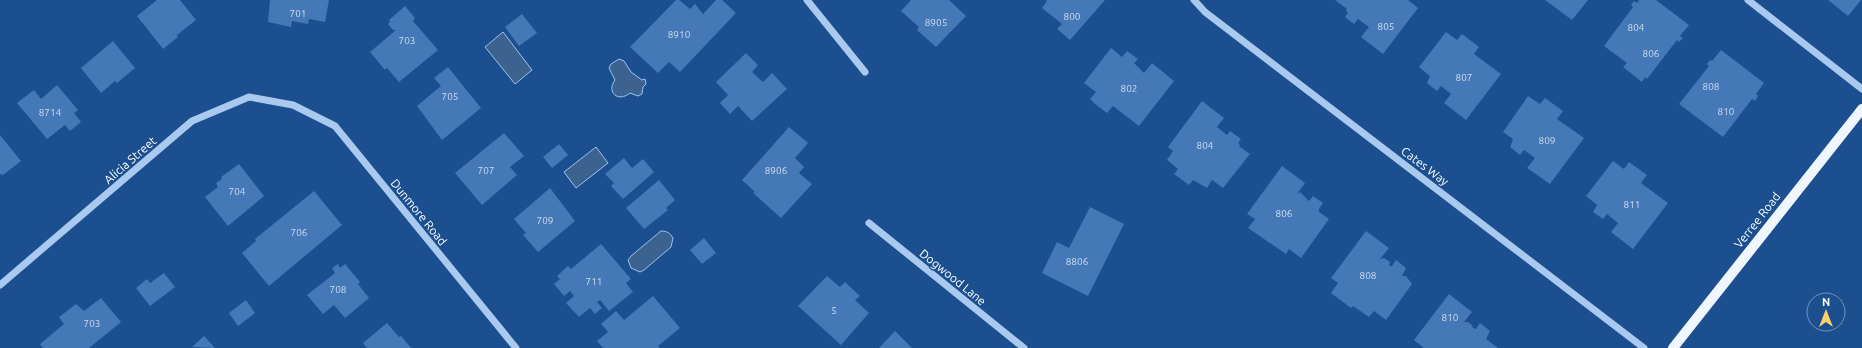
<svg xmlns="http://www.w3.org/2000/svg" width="1862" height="348" font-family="Ubuntu,sans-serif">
<rect width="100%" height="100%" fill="#1b4f8f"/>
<!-- water -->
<path fill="#3c6290" stroke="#9cc4f0" d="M 503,32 L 532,70 L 515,84 L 485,47 Z
M 619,59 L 624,61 L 631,72 L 642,80 L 645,79 L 646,84 L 643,87 L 642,94 L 638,96 L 630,93 C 618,103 606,92 615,80 L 609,68 L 611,64 Z
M 596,147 L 608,163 L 576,188 L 564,172 Z
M 661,231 C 667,231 670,233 673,238 L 671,247 L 644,270 L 640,272 L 631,268 L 628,260 L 631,256 Z"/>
<!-- building -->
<path fill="#4478b7" d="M 157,0 L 180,0 L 196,20 L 177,35 L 178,37 L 163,49 L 137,16 Z
M 270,0 L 329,0 L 325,22 L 309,19 L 308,24 L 292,21 L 291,27 L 268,22 Z
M 676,0 L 679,0 L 690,9 L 695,4 L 703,14 L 716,0 L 722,0 L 736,13 L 680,72 L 669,62 L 658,73 L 630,47 Z
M 911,0 L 949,0 L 966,16 L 936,47 L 917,30 L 919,27 L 901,11 Z
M 1046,0 L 1105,0 L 1070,40 L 1057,29 L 1062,24 L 1042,8 L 1047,1 Z
M 1335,0 L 1408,0 L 1418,8 L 1383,54 L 1361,37 L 1369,27 L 1358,19 L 1354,24 L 1345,17 L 1348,13 L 1346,11 L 1347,9 Z
M 1545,0 L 1588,0 L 1572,20 Z
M 1639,0 L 1656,0 L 1689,25 L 1680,36 L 1683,38 L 1679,42 L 1677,40 L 1647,79 L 1645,77 L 1642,82 L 1623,67 L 1627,63 L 1604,46 L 1633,7 L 1631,5 L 1634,1 L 1637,3 Z
M 1828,0 L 1861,0 L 1848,16 Z
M 405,6 L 415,18 L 413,21 L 438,50 L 399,82 L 387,68 L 385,70 L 370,52 L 396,30 L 393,30 L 388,24 L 390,22 L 389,20 Z
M 522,14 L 537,33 L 519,46 L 505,27 Z
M 1446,32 L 1457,40 L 1462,34 L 1479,47 L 1474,54 L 1501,74 L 1466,120 L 1444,103 L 1451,94 L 1441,86 L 1437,91 L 1427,83 L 1430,76 L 1419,67 Z
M 113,41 L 135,68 L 117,83 L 115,81 L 101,93 L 81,68 Z
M 1111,48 L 1122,57 L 1127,51 L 1138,59 L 1134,63 L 1144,73 L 1152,63 L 1174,81 L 1139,126 L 1113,106 L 1107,113 L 1095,104 L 1090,99 L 1096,92 L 1084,83 Z
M 1721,50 L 1764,83 L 1756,94 L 1758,96 L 1755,101 L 1752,99 L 1723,137 L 1679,104 L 1709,66 L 1707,64 L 1710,60 L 1712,61 Z
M 746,53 L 758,65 L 752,72 L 763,82 L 772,73 L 787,89 L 752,121 L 738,106 L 730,114 L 720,103 L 728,95 L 716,82 Z
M 448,67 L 481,108 L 442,140 L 417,106 L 441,86 L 434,78 Z
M 57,85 L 78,110 L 74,113 L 81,122 L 70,131 L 65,125 L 47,139 L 17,103 L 34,90 L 41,99 Z
M 1528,96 L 1540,104 L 1545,98 L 1563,111 L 1557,119 L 1584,138 L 1550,184 L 1527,168 L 1535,158 L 1524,150 L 1520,155 L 1510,147 L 1513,139 L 1503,132 Z
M 1202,101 L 1224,118 L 1217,127 L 1227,135 L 1230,131 L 1241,139 L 1238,143 L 1240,144 L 1239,146 L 1250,154 L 1223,188 L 1212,180 L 1207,188 L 1193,180 L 1189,185 L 1174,174 L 1178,169 L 1167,160 L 1173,151 L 1168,147 Z
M 789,127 L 808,143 L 795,158 L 804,167 L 799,173 L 812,184 L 781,218 L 753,193 L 755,192 L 742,180 Z
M 504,133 L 524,156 L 510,167 L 517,175 L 482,205 L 455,173 Z
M 0,135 L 21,161 L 3,175 L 0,174 Z
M 559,144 L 568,155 L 552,168 L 543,157 Z
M 624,158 L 632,168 L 643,159 L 654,172 L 623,199 L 611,186 L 614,183 L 605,174 Z
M 1613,161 L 1624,169 L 1629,162 L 1647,175 L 1641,183 L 1668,203 L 1633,249 L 1611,232 L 1618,223 L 1607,214 L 1603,219 L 1593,212 L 1597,205 L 1586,196 Z
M 239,164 L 264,196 L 228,226 L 205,197 L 218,187 L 216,183 L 222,179 L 221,177 Z
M 1282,166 L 1305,183 L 1297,194 L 1300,192 L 1309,201 L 1313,196 L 1323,203 L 1319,209 L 1319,212 L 1329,219 L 1301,258 L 1289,249 L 1286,254 L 1248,228 L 1255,219 L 1247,214 Z
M 659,180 L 675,200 L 666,208 L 668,210 L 644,229 L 626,208 Z
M 550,188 L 575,221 L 538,252 L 523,235 L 526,233 L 514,219 Z
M 314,191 L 342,225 L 269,286 L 242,253 L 256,241 L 255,239 Z
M 1090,207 L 1124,224 L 1088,296 L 1042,273 L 1057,242 L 1069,248 Z
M 1366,231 L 1389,248 L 1380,259 L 1384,258 L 1390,262 L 1389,266 L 1392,266 L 1396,260 L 1406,268 L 1402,276 L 1406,276 L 1412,284 L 1386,320 L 1374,311 L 1369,317 L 1353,306 L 1351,308 L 1331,293 L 1338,283 L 1331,278 Z
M 704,238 L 716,253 L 702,264 L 690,250 Z
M 601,244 L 631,279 L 626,283 L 633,292 L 609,311 L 600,300 L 597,302 L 602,308 L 595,314 L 590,308 L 579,317 L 566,303 L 574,296 L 570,291 L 564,296 L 554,284 L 560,279 L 557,276 L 568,266 L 571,269 Z
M 338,264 L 340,268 L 345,264 L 360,282 L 358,284 L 369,298 L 345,318 L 334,305 L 323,314 L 307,295 L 335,273 L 332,268 Z
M 164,273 L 175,287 L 150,306 L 136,288 L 147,279 L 150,283 Z
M 827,276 L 840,287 L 845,282 L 860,296 L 855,300 L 869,313 L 841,345 L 798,306 Z
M 1449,294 L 1472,312 L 1464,322 L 1468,322 L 1472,325 L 1473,328 L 1476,329 L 1480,323 L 1490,331 L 1486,339 L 1498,348 L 1424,348 L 1414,340 Z
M 653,296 L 680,328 L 658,346 L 660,348 L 603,348 L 597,341 L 608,332 L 601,324 L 616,311 L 624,320 Z
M 101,298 L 121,322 L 89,348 L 43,348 L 40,344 L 64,324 L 59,317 L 76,304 L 84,311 Z
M 246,300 L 255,313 L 238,326 L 229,313 Z
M 387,323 L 399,337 L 401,336 L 411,348 L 367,348 L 363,343 Z
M 895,331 L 912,348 L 879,348 Z
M 204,336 L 215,348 L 192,347 Z"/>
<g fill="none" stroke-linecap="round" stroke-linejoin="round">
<!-- minor -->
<path stroke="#a9c9ee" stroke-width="7" d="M 807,0 L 865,72
M 1194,0 L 1205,12 L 1644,348
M 1748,0 L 1862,89
M 869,223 L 1024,348
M 0,285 L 192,121 L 249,97 L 293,105 L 335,126 L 516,348"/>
<!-- major -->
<path stroke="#f0f6ff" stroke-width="10" d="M 1673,348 L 1862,109"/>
</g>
<g text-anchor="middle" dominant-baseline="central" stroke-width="3" stroke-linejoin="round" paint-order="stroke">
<!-- number labels -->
<g font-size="10" fill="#d0dded">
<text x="298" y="13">701</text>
<text x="1072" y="16">800</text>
<text x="936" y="22">8905</text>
<text x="1386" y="26">805</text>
<text x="1636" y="27">804</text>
<text x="679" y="34">8910</text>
<text x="407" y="40">703</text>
<text x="1651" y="53">806</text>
<text x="1464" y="77">807</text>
<text x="1711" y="86">808</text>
<text x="1129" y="88">802</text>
<text x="450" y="96">705</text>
<text x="1726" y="111">810</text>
<text x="50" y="112">8714</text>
<text x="1547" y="140">809</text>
<text x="1205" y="145">804</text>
<text x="486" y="170">707</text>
<text x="776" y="170">8906</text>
<text x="237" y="191">704</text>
<text x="1632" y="204">811</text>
<text x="1284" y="213">806</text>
<text x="545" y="220">709</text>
<text x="299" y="232">706</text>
<text x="1077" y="261">8806</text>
<text x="1368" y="275">808</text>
<text x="594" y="281">711</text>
<text x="338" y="289">708</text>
<text x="834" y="310">5</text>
<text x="1450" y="317">810</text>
<text x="92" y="323">703</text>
</g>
<!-- street labels -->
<g font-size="12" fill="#fff" stroke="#1b4f8f">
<text transform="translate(130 160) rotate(-41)">Alicia Street</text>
<text transform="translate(1425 166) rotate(37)">Cates Way</text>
<text transform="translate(419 212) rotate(51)">Dunmore Road</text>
<text transform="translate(1757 220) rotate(-52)">Verree Road</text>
<text transform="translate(953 277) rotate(39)">Dogwood Lane</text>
</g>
</g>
<!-- north arrow -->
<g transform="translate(1826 312)"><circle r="19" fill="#1b4f8f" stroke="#7695bc"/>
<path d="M0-3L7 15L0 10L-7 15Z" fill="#ffd166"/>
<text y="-6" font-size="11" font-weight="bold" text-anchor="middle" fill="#ffffff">N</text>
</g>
</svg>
